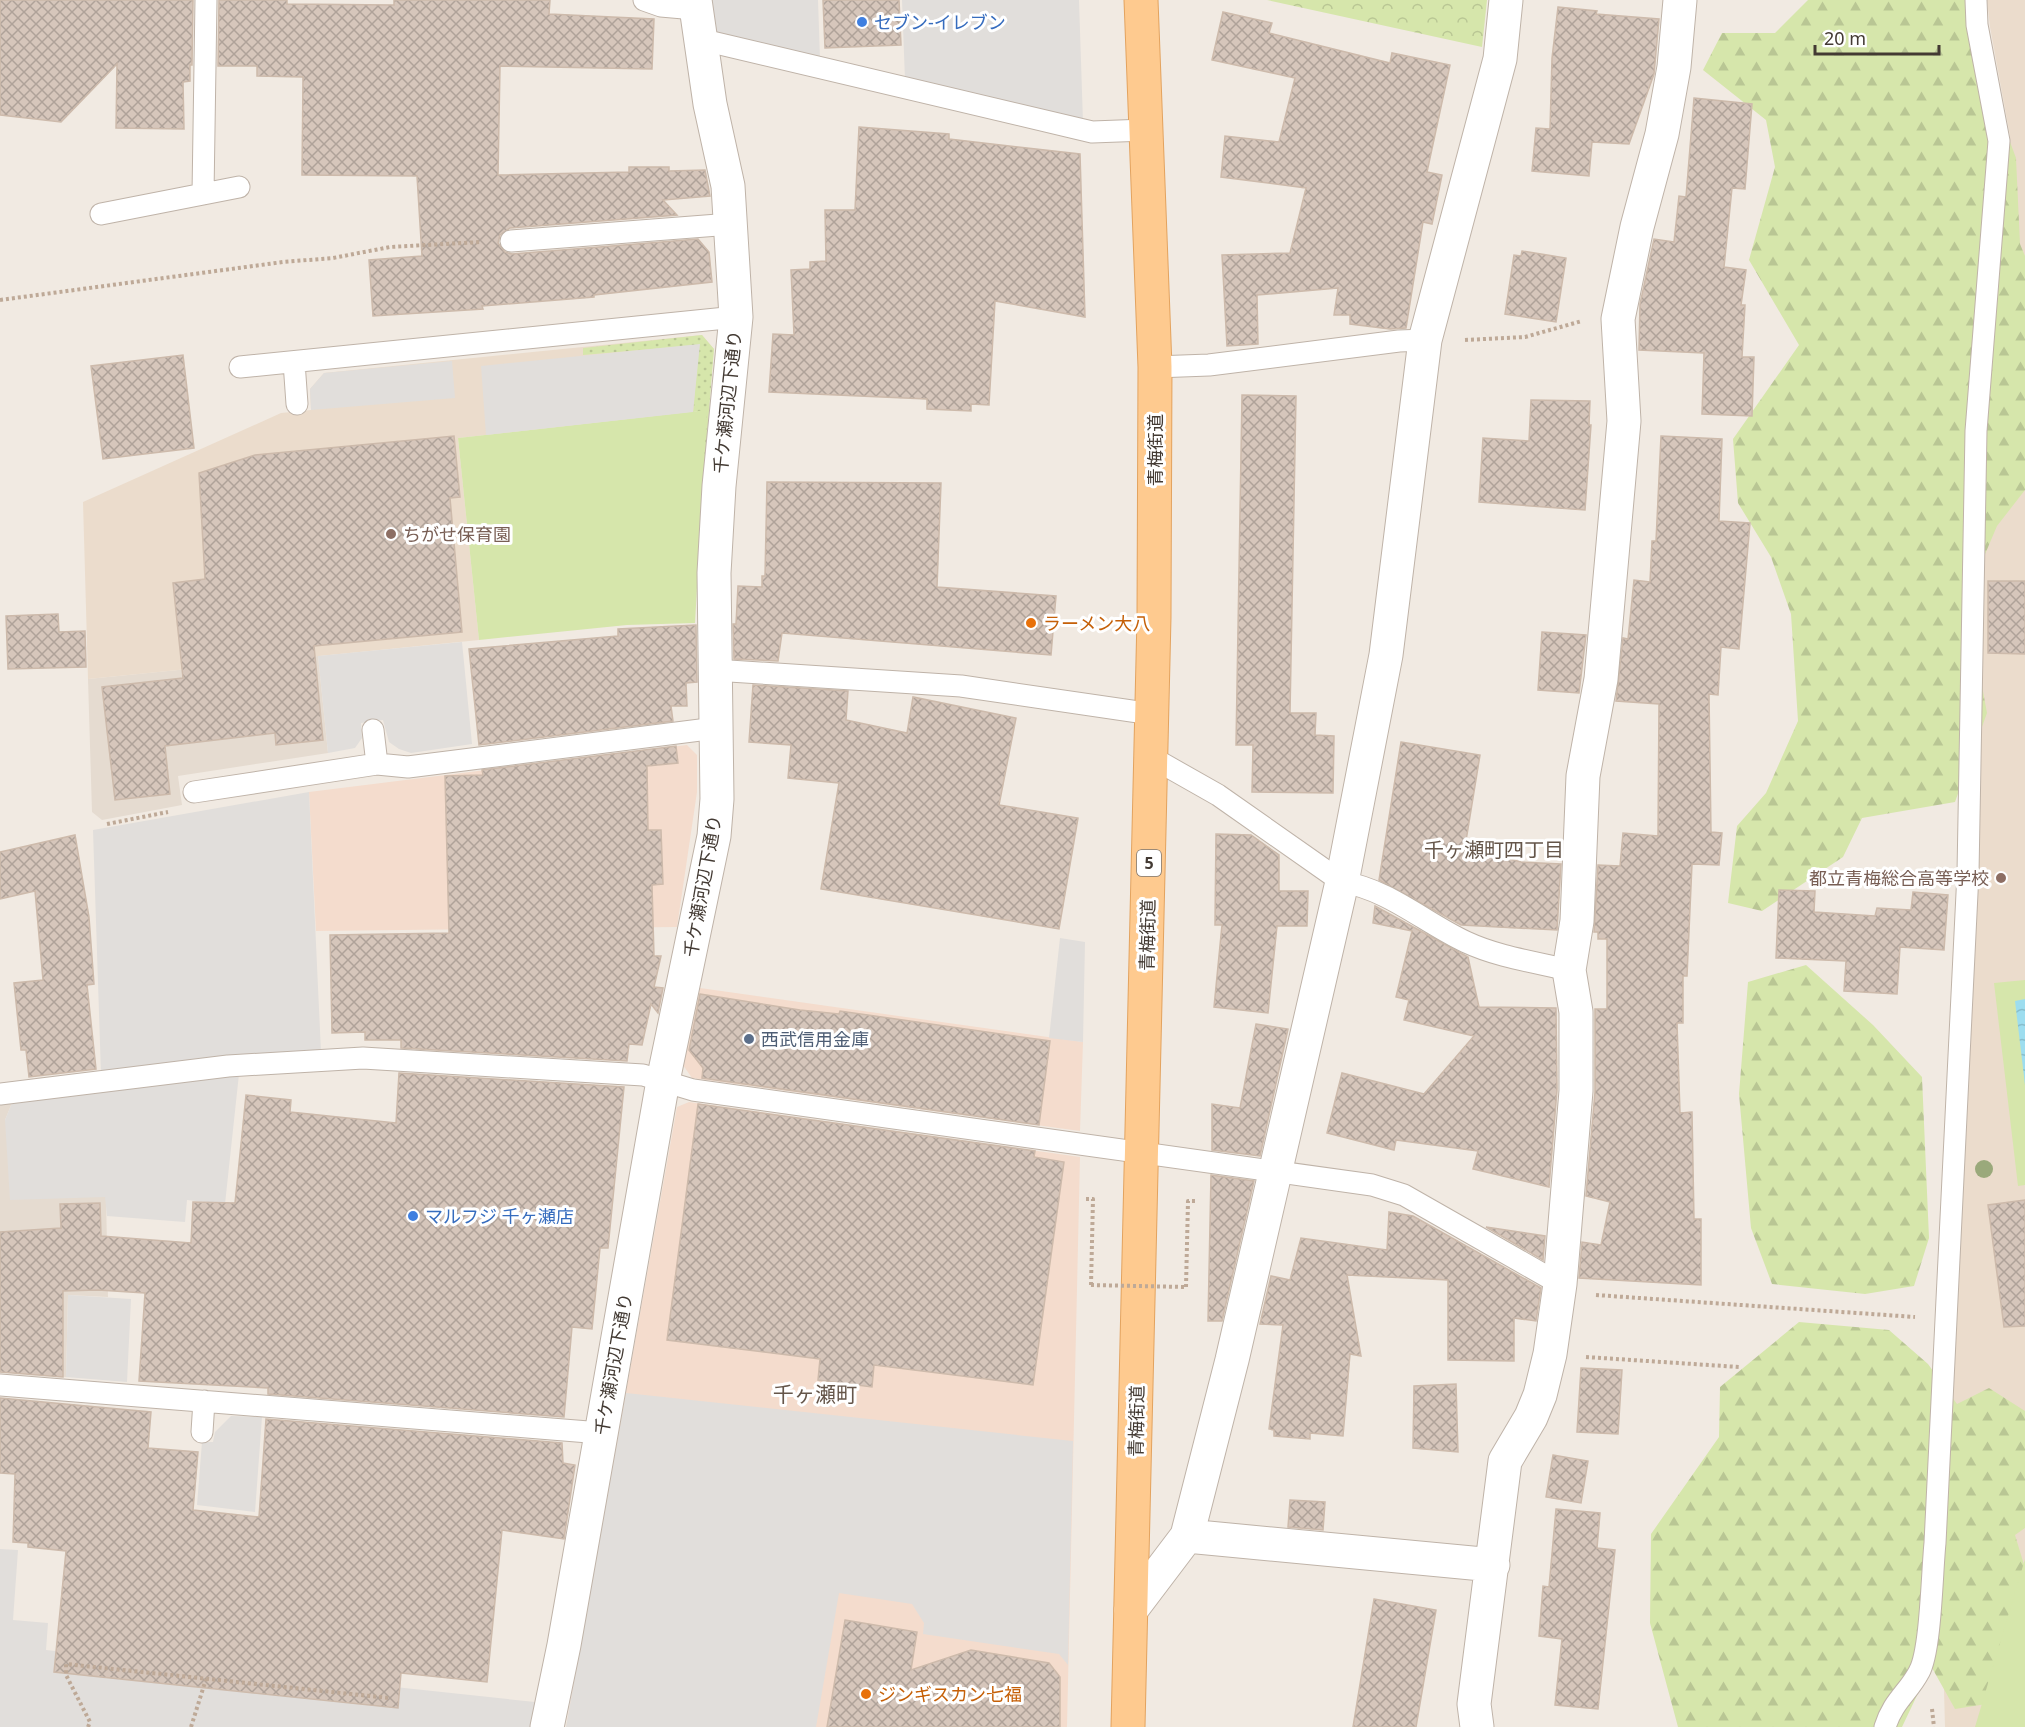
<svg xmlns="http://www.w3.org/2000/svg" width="2025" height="1727" font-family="'Noto Sans','Noto Sans JP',sans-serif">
<defs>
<pattern id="grass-dots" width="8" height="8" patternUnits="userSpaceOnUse" patternTransform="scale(1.5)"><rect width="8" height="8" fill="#d6e6ab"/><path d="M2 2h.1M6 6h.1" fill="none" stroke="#b9c694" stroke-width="1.8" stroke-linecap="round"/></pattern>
<pattern id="forest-firs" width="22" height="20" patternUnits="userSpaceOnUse" patternTransform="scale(1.5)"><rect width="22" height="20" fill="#d6e6ab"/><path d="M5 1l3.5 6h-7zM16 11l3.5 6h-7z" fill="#b9c694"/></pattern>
<pattern id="park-crowns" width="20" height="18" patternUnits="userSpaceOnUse" patternTransform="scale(1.5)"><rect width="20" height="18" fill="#d6e6ab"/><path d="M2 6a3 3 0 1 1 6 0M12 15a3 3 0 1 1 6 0" fill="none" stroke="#b9c694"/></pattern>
<pattern id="water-waves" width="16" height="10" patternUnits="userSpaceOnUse" patternTransform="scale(1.5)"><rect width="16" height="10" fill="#9dddef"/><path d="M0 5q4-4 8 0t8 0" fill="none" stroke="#88becd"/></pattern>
<pattern id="building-cross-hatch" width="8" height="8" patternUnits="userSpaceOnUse" patternTransform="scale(1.5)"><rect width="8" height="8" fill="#d6c6bb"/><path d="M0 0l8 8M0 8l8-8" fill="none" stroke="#afa299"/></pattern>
</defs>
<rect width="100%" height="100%" fill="#f1eae2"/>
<!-- residential -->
<path fill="#e5dbd0" d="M 318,656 L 328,753 L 178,776 L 182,805 L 102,820 L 92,812 L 88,679 Z
M 12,1103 L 5,1120 L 106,1197 L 108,1297 L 68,1295 L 66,1377 L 0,1372 L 0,1104 Z"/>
<!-- commercial -->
<path fill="#f4dccd" d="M 687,745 L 697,755 L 697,792 L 677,927 L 316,931 L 309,792 Z
M 700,988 L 1083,1042 L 1080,1131 L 692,1078 L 683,1065 Z
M 689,1102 L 1080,1157 L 1067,1727 L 566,1727 L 677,1107 Z"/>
<!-- education -->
<path fill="#ebdccc" d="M 1987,0 L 2025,0 L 2025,1727 L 1945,1727 L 1941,1578 L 1981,595 L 2010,136 L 1990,27 Z
M 702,335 L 714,349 L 707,410 L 458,438 L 479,640 L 88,679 L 83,502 L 281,413 L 311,410 L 310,389 L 324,373 Z"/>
<!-- grass -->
<path fill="url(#grass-dots)" d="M 702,335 L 714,349 L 698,548 L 697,411 L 693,412 L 699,345 L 583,355 L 583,348 Z"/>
<!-- forest -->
<path fill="url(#forest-firs)" d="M 1808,0 L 1970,0 L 1972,39 L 2016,158 L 2020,244 L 2025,256 L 2025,490 L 1997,526 L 1966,599 L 1987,713 L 1955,802 L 1862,818 L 1843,857 L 1762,911 L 1728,903 L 1737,826 L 1766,793 L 1798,721 L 1791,614 L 1771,557 L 1738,503 L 1733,439 L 1799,345 L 1749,260 L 1775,167 L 1766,120 L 1703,70 L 1722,33 L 1775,33 Z
M 1806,965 L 1873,1025 L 1922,1077 L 1929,1238 L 1914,1286 L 1865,1294 L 1772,1284 L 1751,1228 L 1739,1094 L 1748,982 Z
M 1799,1322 L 1889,1330 L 1928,1364 L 1957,1404 L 1989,1388 L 2025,1411 L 2025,1528 L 2015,1535 L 2025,1568 L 1993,1703 L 1955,1709 L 1931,1666 L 1902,1727 L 1678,1727 L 1650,1623 L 1651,1534 L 1719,1437 L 1720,1387 Z"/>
<!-- park -->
<path fill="url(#park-crowns)" d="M 1267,0 L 1487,0 L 1482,47 Z"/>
<!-- pitch -->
<path fill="#d6e6ab" d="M 707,410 L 695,623 L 627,625 L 479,640 L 458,438 Z
M 2025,980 L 2025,1185 L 2018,1186 L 1994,983 Z
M 2025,1559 L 2025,1727 L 1975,1727 Z"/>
<!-- parking -->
<path fill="#e1dedb" d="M 712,0 L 818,0 L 820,59 L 717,35 Z
M 902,0 L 1079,0 L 1083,123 L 905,80 Z
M 700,344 L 693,412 L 486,435 L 481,366 Z
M 452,361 L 455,398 L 311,410 L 310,389 L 324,373 Z
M 462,642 L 472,744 L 411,753 L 399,749 L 389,742 L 383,720 L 361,723 L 362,738 L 355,748 L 328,753 L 318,656 Z
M 309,792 L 321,1052 L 101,1074 L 93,830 Z
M 1060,938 L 1085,942 L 1083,1042 L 1049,1038 Z
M 239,1074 L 225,1204 L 187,1200 L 185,1222 L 107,1216 L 105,1197 L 10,1200 L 5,1120 L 12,1103 Z
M 68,1295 L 131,1299 L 127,1382 L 66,1377 Z
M 626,1393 L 1073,1441 L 1068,1665 L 1059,1654 L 923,1634 L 924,1623 L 912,1604 L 839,1593 L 816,1727 L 566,1727 Z
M 231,1416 L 262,1417 L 255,1512 L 197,1505 L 202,1442 L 213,1442 L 215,1432 Z
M 0,1549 L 18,1550 L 13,1620 L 48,1623 L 46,1650 L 535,1702 L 531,1727 L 0,1727 Z"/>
<!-- water -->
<path fill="url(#water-waves)" d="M 2025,999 L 2025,1085 L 2015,1001 Z"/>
<!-- building -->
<path fill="url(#building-cross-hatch)" stroke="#cdbaab" stroke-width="1.5" d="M 0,0 L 193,0 L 192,65 L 190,65 L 190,81 L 183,82 L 184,129 L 116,128 L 117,64 L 61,122 L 0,115 Z
M 219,0 L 287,0 L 287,4 L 394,5 L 394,0 L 550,0 L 549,14 L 654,19 L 652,69 L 500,66 L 498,175 L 629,172 L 629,167 L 669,167 L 669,171 L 705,170 L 710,196 L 663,200 L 677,215 L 510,228 L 500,235 L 498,243 L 505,252 L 512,254 L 698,239 L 709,252 L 712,282 L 594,295 L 594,297 L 482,306 L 483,309 L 373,316 L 369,260 L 422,256 L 417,176 L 302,175 L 303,77 L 257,76 L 257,66 L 218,66 Z
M 823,0 L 899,0 L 901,45 L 825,48 Z
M 1558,7 L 1597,11 L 1596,14 L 1659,19 L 1654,74 L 1629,144 L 1592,142 L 1589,176 L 1532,171 L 1536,128 L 1550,129 L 1552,58 Z
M 1223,12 L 1272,23 L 1269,33 L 1390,63 L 1392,53 L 1450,65 L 1427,172 L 1442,175 L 1432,224 L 1423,222 L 1406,328 L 1390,329 L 1350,324 L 1350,315 L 1334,315 L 1338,288 L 1257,295 L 1258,344 L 1227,346 L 1222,255 L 1290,253 L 1306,188 L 1221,177 L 1225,136 L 1279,142 L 1295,78 L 1212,60 Z
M 1694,98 L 1752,104 L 1745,189 L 1732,188 L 1724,267 L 1746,270 L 1741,305 L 1745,305 L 1742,357 L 1754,357 L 1752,416 L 1702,414 L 1704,353 L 1639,350 L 1640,304 L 1654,239 L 1674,242 L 1679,196 L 1686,197 Z
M 859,127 L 949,134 L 949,139 L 1080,154 L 1085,317 L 995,301 L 989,405 L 971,404 L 971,411 L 927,409 L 927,399 L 769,392 L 773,334 L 794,335 L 791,270 L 810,269 L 810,262 L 826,261 L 825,210 L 855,210 Z
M 1522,251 L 1566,258 L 1556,322 L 1505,314 L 1514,255 L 1521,256 Z
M 183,355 L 194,448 L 103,459 L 91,366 Z
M 1242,395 L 1296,396 L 1290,713 L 1316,713 L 1315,735 L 1334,736 L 1333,793 L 1252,792 L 1253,745 L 1236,745 Z
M 1531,400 L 1590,401 L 1589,425 L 1591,425 L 1585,510 L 1479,502 L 1483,438 L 1529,441 Z
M 454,436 L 460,497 L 450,498 L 462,632 L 314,646 L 323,740 L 276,745 L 275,733 L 165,746 L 170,794 L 115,800 L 102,687 L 183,678 L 173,583 L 205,579 L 199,473 L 255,455 Z
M 1661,436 L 1722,439 L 1719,521 L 1750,523 L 1739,649 L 1721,647 L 1718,695 L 1709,694 L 1711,832 L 1722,833 L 1719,865 L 1692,864 L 1687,976 L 1683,976 L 1683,1023 L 1677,1023 L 1680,1113 L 1692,1112 L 1694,1219 L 1701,1219 L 1701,1285 L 1579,1278 L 1582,1242 L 1601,1245 L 1610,1202 L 1586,1196 L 1595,1092 L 1595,1009 L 1607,1009 L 1607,939 L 1598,939 L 1598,932 L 1594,932 L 1598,865 L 1620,866 L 1623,833 L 1658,836 L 1659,704 L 1616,701 L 1623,638 L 1628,639 L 1634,580 L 1650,582 L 1652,541 L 1656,541 Z
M 767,482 L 941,483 L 937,587 L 1056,596 L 1051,655 L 782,633 L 778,661 L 734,659 L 733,624 L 736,624 L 738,586 L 762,587 L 762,576 L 765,576 Z
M 1988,581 L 2025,581 L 2025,654 L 1988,653 Z
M 58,614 L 59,632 L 85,631 L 86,667 L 8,669 L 6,616 Z
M 696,625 L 697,682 L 686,683 L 687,706 L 671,706 L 673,721 L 479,745 L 469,649 L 618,636 L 618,629 Z
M 1542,632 L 1586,635 L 1579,693 L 1538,690 Z
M 753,685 L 848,691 L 846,720 L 907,733 L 913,697 L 1016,718 L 999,805 L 1078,818 L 1059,929 L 821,889 L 839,783 L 788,778 L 791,745 L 749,742 Z
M 1401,742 L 1480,755 L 1465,847 L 1521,862 L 1561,864 L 1557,930 L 1461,925 L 1379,880 Z
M 676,746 L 678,763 L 647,766 L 648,830 L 661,830 L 663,884 L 652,885 L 654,956 L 661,956 L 654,987 L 663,988 L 658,1013 L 651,1004 L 642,1045 L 629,1044 L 627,1061 L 401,1048 L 401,1040 L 365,1040 L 365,1032 L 332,1033 L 330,935 L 449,933 L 445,776 L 483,775 L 482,770 Z
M 1216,834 L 1251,835 L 1279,855 L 1279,891 L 1308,891 L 1307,926 L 1277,926 L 1268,1013 L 1214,1007 L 1222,925 L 1215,925 Z
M 75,835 L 89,917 L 94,984 L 87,985 L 96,1069 L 29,1077 L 26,1050 L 21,1050 L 14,983 L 43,980 L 35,891 L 0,899 L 0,852 Z
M 1779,890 L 1815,891 L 1814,912 L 1875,916 L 1877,908 L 1911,910 L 1913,892 L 1948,895 L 1944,950 L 1900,947 L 1897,994 L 1844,991 L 1846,961 L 1776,958 Z
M 1375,906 L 1468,957 L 1479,1007 L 1556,1008 L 1557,1090 L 1549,1187 L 1473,1169 L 1478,1151 L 1396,1140 L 1394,1150 L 1327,1133 L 1342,1073 L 1424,1094 L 1474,1036 L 1404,1020 L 1409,1000 L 1396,997 L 1412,931 L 1373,923 Z
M 700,994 L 800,1010 L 839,1014 L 840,1011 L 1050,1041 L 1039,1125 L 702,1078 L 703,1068 L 689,1050 Z
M 1256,1024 L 1288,1029 L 1260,1156 L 1212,1150 L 1212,1104 L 1240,1108 Z
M 399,1073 L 624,1087 L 608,1248 L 600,1248 L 592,1329 L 572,1327 L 564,1417 L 268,1394 L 268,1388 L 139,1381 L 145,1293 L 98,1290 L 63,1291 L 63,1377 L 0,1372 L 0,1232 L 61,1228 L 60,1204 L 100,1203 L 101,1236 L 191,1243 L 193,1202 L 235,1203 L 246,1095 L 291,1100 L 290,1112 L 396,1123 Z
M 698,1104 L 1035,1151 L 1034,1157 L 1064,1162 L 1033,1385 L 874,1365 L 872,1387 L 818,1380 L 820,1359 L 667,1340 Z
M 1211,1175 L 1254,1181 L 1222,1321 L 1208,1321 Z
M 2025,1200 L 2025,1326 L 2004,1327 L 1988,1205 Z
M 1389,1212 L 1413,1216 L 1541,1288 L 1536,1321 L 1514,1318 L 1514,1361 L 1448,1360 L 1448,1280 L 1347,1275 L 1361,1356 L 1350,1354 L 1343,1436 L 1310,1433 L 1310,1439 L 1274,1436 L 1274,1430 L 1269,1429 L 1283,1325 L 1260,1324 L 1271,1276 L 1290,1280 L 1301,1238 L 1387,1250 Z
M 1486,1227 L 1545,1236 L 1543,1260 Z
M 1581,1368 L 1622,1370 L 1618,1434 L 1577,1432 Z
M 1456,1384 L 1458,1452 L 1413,1448 L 1414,1386 Z
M 0,1398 L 151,1412 L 148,1448 L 198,1452 L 193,1510 L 259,1517 L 266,1419 L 562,1443 L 563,1463 L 575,1465 L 564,1539 L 502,1530 L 487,1682 L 401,1673 L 398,1708 L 54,1672 L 66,1551 L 28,1547 L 28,1543 L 13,1542 L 15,1474 L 0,1473 Z
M 1553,1455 L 1588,1461 L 1581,1503 L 1546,1497 Z
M 1290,1500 L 1325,1502 L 1323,1530 L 1288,1527 Z
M 1556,1509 L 1600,1513 L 1597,1548 L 1615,1550 L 1598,1709 L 1555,1705 L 1562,1639 L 1539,1636 L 1543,1586 L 1549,1587 Z
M 1374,1599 L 1436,1610 L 1416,1727 L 1353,1727 Z
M 845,1620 L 917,1632 L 911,1670 L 971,1650 L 1049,1663 L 1060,1677 L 1060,1727 L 827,1727 Z"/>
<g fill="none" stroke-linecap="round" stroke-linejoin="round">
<defs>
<path id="lane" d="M 644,0 L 661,6 L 695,9
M 699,39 L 1092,132 L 1146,130
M 203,194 L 206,0
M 101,214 L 239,187
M 511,241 L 731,224
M 294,362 L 297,404
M 240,367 L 736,317
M 1155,367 L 1209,365 L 1399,341 L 1425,340
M 714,670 L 961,686 L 1152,714
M 373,730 L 377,764
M 1151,757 L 1218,795 L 1342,882 C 1388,889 1425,923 1466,942 C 1498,957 1535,962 1569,970
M 194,792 L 377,764 L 408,767 L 716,728
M 0,1094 L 228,1066 L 363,1058 L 643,1075 L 693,1090 L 1372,1185 L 1404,1195 L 1560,1284
M 0,1385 L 601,1433
M 202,1432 L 204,1401
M 1885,1727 C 1893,1701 1908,1693 1919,1672 C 1931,1651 1932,1571 1935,1543 L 1968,873 L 1976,431 L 1999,141 L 1977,25 L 1976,0"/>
<path id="street" d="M 1187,1536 L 1493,1565
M 1131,1610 L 1187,1536 L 1232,1360 L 1342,882 L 1386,655 L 1425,340 L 1500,59 L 1506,0
M 547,1727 L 564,1645 L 663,1081 L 714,836 L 717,799 L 714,573 L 719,486 L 736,317 L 728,186 L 710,104 L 695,0
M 1477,1727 L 1474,1704 L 1505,1461 L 1531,1417 L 1540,1395 L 1550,1354 L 1560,1284 L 1576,1091 L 1576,1012 L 1569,970 L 1577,921 L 1583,776 L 1601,679 L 1624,421 L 1618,319 L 1637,227 L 1662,134 L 1674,67 L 1680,0"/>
<path id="primary" d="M 1128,1727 L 1154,617 L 1155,367 L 1141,0"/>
</defs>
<!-- lane casing -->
<use href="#lane" stroke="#bfb3a8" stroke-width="23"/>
<!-- street casing -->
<use href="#street" stroke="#bfb3a8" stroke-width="35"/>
<!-- primary casing -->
<use href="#primary" stroke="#e3a35f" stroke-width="35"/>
<!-- path -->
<path stroke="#bea997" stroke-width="4" stroke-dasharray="3 3" stroke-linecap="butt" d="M 0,300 L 283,262 L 333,258 L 390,247 L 480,242
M 1465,340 L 1525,337 L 1582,321
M 107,824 L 168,812
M 1086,1199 L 1093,1199 L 1091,1285
M 1186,1287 L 1188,1201 L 1196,1201
M 1596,1295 L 1915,1317
M 1586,1357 L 1739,1367
M 1932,1709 L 1934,1727
M 88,1727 L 90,1722 L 66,1675 L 66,1664 L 389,1698
M 191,1727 L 206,1679"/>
<!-- lane -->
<use href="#lane" stroke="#fff" stroke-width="21"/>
<!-- street -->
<use href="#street" stroke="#fff" stroke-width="33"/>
<!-- primary -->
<use href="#primary" stroke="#feca8f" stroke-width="33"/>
<!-- path-bridge -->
<path stroke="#bea997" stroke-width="4" stroke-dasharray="3 3" stroke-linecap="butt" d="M 1091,1285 L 1186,1287"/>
</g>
<!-- trees -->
<circle fill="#9aa97b" cx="1984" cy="1169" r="9"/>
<!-- markers -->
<g fill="#3f7fe0" stroke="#fff" stroke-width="2">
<circle cx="862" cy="22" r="6"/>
<circle cx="413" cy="1216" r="6"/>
</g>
<g fill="#8d6e63" stroke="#fff" stroke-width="2">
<circle cx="391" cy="534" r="6"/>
<circle cx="2001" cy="878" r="6"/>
</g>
<g fill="#e8710a" stroke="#fff" stroke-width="2">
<circle cx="1031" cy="623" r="6"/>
<circle cx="866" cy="1694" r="6"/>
</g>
<circle fill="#5c6f8a" stroke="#fff" stroke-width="2" cx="749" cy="1039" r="6"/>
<g text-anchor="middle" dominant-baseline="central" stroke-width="6" stroke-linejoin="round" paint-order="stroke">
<!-- shield labels -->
<rect fill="#fff" stroke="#7b7570" stroke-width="1.5" x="1137" y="850" width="24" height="26" rx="4.5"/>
<g font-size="16" font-weight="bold" fill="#433a33">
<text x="1149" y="863">5</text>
</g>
<!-- shop labels -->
<g font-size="18" fill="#366cbe" stroke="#fff" text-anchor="start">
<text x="874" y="22">セブン-イレブン</text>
<text x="425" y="1216">マルフジ 千ヶ瀬店</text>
</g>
<!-- street labels -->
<g font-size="18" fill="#433a33" stroke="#fff">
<text transform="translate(727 402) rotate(-84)">千ケ瀬河辺下通り</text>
<text transform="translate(1155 450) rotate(-90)">青梅街道</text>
<text transform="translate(702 886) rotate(-80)">千ケ瀬河辺下通り</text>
<text transform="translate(1147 935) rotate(-89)">青梅街道</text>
<text transform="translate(613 1364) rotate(-80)">千ケ瀬河辺下通り</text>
<text transform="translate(1136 1421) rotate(-89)">青梅街道</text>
</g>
<!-- education labels -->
<g font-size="18" fill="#785e54" stroke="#fff" text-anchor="start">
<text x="403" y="534">ちがせ保育園</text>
<text x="1989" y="878" text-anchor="end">都立青梅総合高等学校</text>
</g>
<!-- food labels -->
<g font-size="18" fill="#c56008" stroke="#fff" text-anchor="start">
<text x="1043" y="623">ラーメン大八</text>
<text x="878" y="1694">ジンギスカン七福</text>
</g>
<!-- service labels -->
<g font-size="18" fill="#4e5e75" stroke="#fff" text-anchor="start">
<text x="761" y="1039">西武信用金庫</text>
</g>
<!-- neighbourhood labels -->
<g font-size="20" fill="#65564a" stroke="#fff">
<text x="1494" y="849">千ヶ瀬町四丁目</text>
</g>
<!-- quarter labels -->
<g font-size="21" fill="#65564a" stroke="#fff">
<text x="815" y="1394">千ヶ瀬町</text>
</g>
</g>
<!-- scale -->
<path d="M1815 45v9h124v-9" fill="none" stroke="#433a33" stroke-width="3"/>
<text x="1824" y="45" font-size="18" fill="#433a33" stroke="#ffffff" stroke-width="4.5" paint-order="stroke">20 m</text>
</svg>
